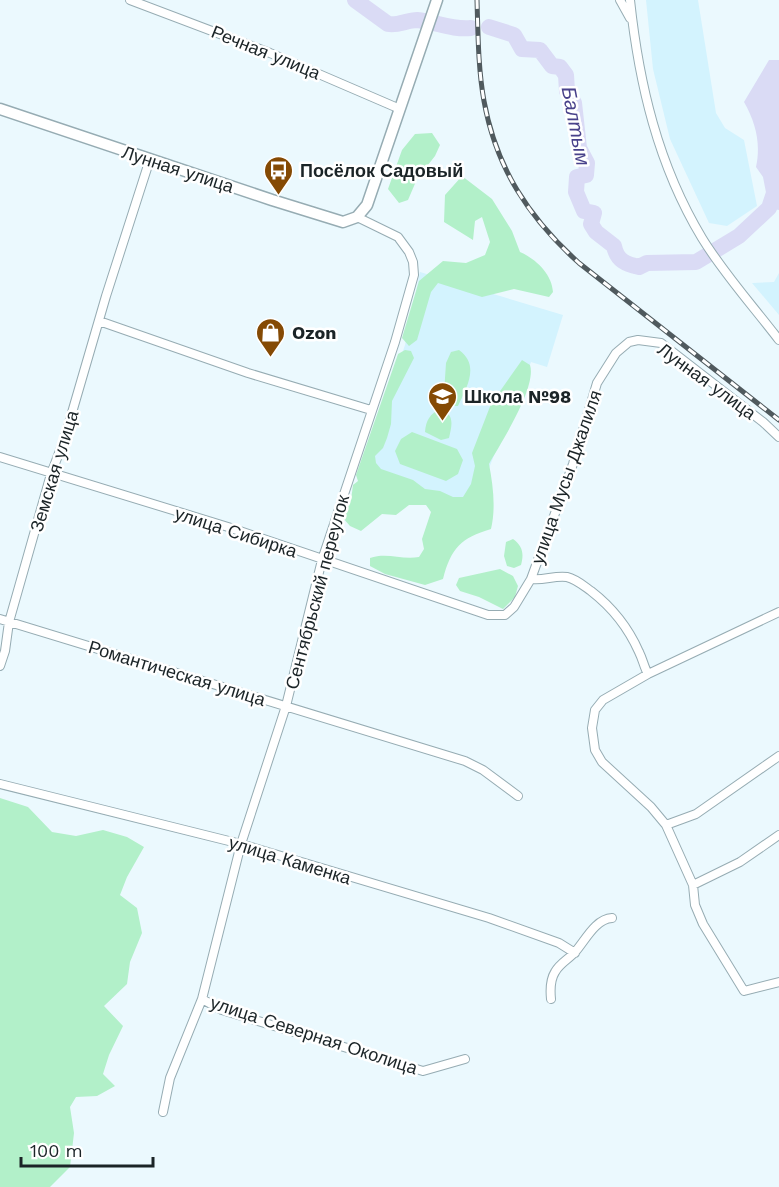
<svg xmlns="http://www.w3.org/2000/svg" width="779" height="1187" font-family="'Work Sans',sans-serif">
<rect width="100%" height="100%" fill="#ebf9fe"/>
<!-- built -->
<path fill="#d3f3fe" d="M 646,0 L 698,0 L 716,113 L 725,128 L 744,140 L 757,206 L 727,226 L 709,223 L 670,139 L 653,69 Z
M 420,272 L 563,315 L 547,367 L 531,362 L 472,511 L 361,475 L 405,345 Z
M 779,273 L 779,315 L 752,283 L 774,282 Z"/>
<!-- green -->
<path fill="#b2f0c9" d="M 432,133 L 440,145 L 435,156 L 417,179 L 408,200 L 399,203 L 388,189 L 402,150 L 415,134 Z
M 462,176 L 492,199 L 512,231 L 520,252 C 536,259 552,274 553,292 L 549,297 L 514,289 L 482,297 L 438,283 L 431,292 L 417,340 L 409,346 L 402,338 L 419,281 L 443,261 L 466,263 L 485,255 L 490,242 L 482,217 L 475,221 L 473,240 L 444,222 L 445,195 Z
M 405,350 L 411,351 L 414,358 L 392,401 L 391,424 L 387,438 L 383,448 L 375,456 L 376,463 L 381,469 L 413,480 L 425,489 L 440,491 L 453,497 L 463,497 L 471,484 L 475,466 L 472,453 L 491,404 L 522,360 L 530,365 C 537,387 501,443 489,464 C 493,485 496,508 491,529 C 461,538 451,548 443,579 L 425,585 L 385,574 L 370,566 L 370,558 C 387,552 401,560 419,557 L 424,549 L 422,539 L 431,512 L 426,505 L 409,505 L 396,515 L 382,514 L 361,531 L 350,526 L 343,518 L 351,500 L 353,485 L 358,481 L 356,475 L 398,354 Z
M 459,350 C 480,365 467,387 458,406 L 452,406 L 444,393 L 446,363 L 451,352 Z
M 440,409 C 455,414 452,425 449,438 L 441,440 L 425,432 C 426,420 430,414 440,409 Z
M 412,432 L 457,449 L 463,460 L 458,474 L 446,481 L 400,464 L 395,451 L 401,439 Z
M 513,539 C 523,546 524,554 521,565 L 514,568 L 507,566 L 504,556 L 506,542 Z
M 500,569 L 513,576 L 518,586 L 515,597 L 503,609 L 479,597 L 460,591 L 456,585 L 459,578 Z
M 0,798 L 28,807 L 52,832 L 76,836 L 103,830 L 127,837 L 144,847 L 127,877 L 120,895 L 137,908 L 142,933 L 130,962 L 127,984 L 104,1006 L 123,1026 L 109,1055 L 103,1074 L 115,1086 L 97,1096 L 76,1097 L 70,1107 L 74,1133 L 70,1167 L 50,1187 L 0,1187 Z"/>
<!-- water -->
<path fill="#dadbf5" d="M 769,60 L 779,60 L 779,210 L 769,208 L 763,177 L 756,167 C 761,144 756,123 744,102 Z"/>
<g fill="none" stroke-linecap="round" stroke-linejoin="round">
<!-- river -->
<path stroke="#dadbf5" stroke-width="16" d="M 355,0 L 388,24 C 398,26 407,20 417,20 C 436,22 452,30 471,28
M 489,27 L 514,35 L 522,49 L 540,50 L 552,66 L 560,67 L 566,75 L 567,91 L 574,103 L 579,148 L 587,163 L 586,175 L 577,177 L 576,192 L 584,211 L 594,213 L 591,224 L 596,232 L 614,246 C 617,261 626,264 639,267 L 647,263 L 696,262 L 739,236 L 769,208 L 779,178"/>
<defs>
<path id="minor" d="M 130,0 L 270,53 L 400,109
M 620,0 L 630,18
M 630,0 C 639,84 658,165 702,238 C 724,274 753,306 779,340
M 357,217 L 398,237 L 409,252 L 413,262 L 414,275 L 395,342 L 322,560 L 286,706 L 241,844 L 202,999 L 222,1010 L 423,1071 L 465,1059
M 99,321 L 248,373 L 371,410
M 0,457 L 228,527 L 488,615 L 505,615 L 514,607 L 531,579 L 573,464 L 597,383 L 616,353 L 629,342 L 638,340 L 661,343 L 763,422 L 779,437
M 531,579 C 543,581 555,575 567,577 C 576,579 584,586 591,591 C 613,608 628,627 639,652 C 643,660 644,667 648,674
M 779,612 L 648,674 L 603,700 L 595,710 L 592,728 L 595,750 L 602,762 L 651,807 L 666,825 L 693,885 L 695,905 L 703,924 L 744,991 L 779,982
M 0,619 L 465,761 L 483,770 L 518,796
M 0,666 L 5,651 L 9,622 L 51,474 L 64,440 L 106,296 L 150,159
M 0,784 L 241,844 L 489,918 L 559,943 L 575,953
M 666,825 L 696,814 L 779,756
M 693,885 L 740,862 L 779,835
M 551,999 C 550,989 550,980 555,972 C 560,963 569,959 575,952 C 585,941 595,919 612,918
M 163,1112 L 170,1078 L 202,999"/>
<path id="tertiary" d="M 0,109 L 272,200 L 343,222 L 357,217 L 367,205 L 437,0"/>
</defs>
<!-- minor casing -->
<use href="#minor" stroke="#96acb3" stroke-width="10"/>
<!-- tertiary casing -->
<use href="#tertiary" stroke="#96acb3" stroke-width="13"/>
<!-- minor -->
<use href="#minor" stroke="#fff" stroke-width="8"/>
<!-- tertiary -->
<use href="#tertiary" stroke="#fff" stroke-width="10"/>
<defs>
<path id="rail" d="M 477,0 C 478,33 478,68 484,101 C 496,168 529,218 579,263 L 779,420"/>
</defs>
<!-- rail casing -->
<use href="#rail" stroke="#505a5e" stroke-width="5"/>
<!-- rail -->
<use href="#rail" stroke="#fff" stroke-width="3" stroke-dasharray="9" stroke-linecap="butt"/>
</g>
<!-- icons -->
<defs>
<symbol id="bus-pin" viewBox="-11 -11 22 30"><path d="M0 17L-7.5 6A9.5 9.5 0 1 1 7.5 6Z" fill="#854a04" stroke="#fff"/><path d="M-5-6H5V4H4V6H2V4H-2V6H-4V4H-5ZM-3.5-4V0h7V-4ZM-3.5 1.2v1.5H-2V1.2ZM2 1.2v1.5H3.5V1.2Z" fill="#fff"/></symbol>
<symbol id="shop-pin" viewBox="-11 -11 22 30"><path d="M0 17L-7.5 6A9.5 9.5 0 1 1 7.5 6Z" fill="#854a04" stroke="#fff"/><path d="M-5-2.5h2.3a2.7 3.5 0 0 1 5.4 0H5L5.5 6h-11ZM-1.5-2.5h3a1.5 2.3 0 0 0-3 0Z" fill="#fff"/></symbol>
<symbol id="school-pin" viewBox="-11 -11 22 30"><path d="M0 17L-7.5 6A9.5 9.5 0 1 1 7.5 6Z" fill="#854a04" stroke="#fff"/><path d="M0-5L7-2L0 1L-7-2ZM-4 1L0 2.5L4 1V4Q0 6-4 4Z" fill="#fff"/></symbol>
</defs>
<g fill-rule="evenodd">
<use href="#bus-pin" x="262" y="154" width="33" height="45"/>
<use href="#shop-pin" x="254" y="316" width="33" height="45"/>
<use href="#school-pin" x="426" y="380" width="33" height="45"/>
</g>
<g text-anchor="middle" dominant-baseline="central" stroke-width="5" stroke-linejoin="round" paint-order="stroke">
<!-- street labels -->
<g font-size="18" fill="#1b2427" stroke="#fff">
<text transform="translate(266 52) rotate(22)">Речная улица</text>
<text transform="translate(178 169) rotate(18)">Лунная улица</text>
<text transform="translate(707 381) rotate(36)">Лунная улица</text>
<text transform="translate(54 471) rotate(-73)">Земская улица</text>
<text transform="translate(566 477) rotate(-71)">улица Мусы Джалиля</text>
<text transform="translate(236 532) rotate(18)">улица Сибирка</text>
<text transform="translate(317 592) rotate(-75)">Сентябрьский переулок</text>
<text transform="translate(177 673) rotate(17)">Романтическая улица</text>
<text transform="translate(290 860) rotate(17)">улица Каменка</text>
<text transform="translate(314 1035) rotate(18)">улица Северная Околица</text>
</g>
<!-- poi labels -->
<g font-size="18" font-weight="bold" fill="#1b2427" stroke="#fff" text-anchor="start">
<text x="300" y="170">Посёлок Садовый</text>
<text x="292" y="332">Ozon</text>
<text x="464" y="396">Школа №98</text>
</g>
<!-- water labels -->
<g font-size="20" font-style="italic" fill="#48418a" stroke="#fff">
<text transform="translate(576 126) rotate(79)">Балтым</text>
</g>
</g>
<!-- scale -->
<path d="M21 1157v9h132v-9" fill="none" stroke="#1b2427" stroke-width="3"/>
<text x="30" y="1157" font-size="18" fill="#1b2427" stroke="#ffffff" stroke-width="4.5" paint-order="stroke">100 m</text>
</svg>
